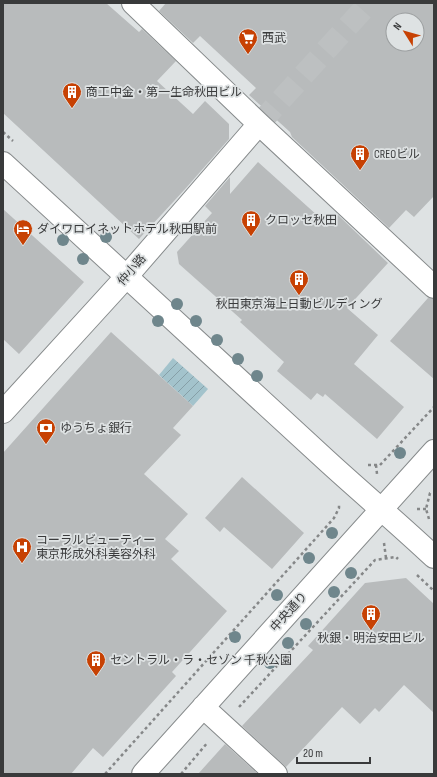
<svg xmlns="http://www.w3.org/2000/svg" width="437" height="777" font-family="'Sofia Sans Condensed','Noto Sans JP',sans-serif">
<defs>
<pattern id="garden-furrows" width="10" height="10" patternUnits="userSpaceOnUse"><rect width="10" height="10" fill="#a3c3cc"/><path d="M-1 1l2-2M0 10L10 0M9 11l2-2" fill="none" stroke="#869fa7"/></pattern>
</defs>
<rect width="100%" height="100%" fill="#dee2e3"/>
<!-- garden -->
<path fill="url(#garden-furrows)" d="M 173,358 L 208,389 L 193,406 L 159,375 Z"/>
<!-- building -->
<path fill="#b8bbbc" fill-rule="evenodd" d="M 3,3 L 106,3 L 139,32 L 142,29 L 176,61 L 157,81 L 193,114 L 205,101 L 229,124 L 229,139 L 186,188 L 139,239 L 3,113 Z
M 166,3 L 434,3 L 434,196 L 414,217 L 406,210 L 389,228 L 292,137 L 290,132 L 249,95 L 256,88 L 200,36 L 193,43 L 159,11 ZM 393,20 L 417,20 L 417,44 L 393,44 Z
M 258,162 L 328,225 L 338,215 L 388,263 L 347,308 L 378,335 L 354,364 L 404,407 L 377,439 L 325,394 L 323,397 L 317,393 L 311,400 L 277,371 L 284,362 L 240,322 L 242,320 L 179,264 L 177,252 L 212,213 L 205,206 L 230,177 L 230,194 Z
M 3,209 L 84,282 L 19,354 L 3,339 Z
M 428,298 L 434,299 L 434,379 L 390,341 Z
M 111,332 L 193,406 L 173,428 L 181,435 L 144,474 L 188,514 L 165,539 L 179,551 L 171,559 L 227,611 L 172,672 L 176,676 L 103,757 L 93,748 L 71,774 L 3,774 L 3,453 Z
M 242,477 L 304,533 L 272,569 L 224,527 L 220,532 L 205,518 Z
M 406,578 L 434,604 L 434,713 L 404,685 L 379,712 L 375,708 L 360,724 L 342,707 L 286,767 L 284,765 L 242,726 L 313,650 L 308,646 L 365,583 Z
M 225,744 L 258,774 L 198,774 Z"/>
<g fill="none" stroke-linecap="round" stroke-linejoin="round">
<!-- minor-tunnel -->
<path stroke="#bdc0c1" stroke-width="22" stroke-dasharray="22 11" stroke-linecap="butt" d="M 259,124 L 369,3"/>
<defs>
<path id="minor" d="M 133,3 L 259,124 L 434,287
M 3,163 C 111,262 218,361 326,460 C 362,493 399,524 434,557
M 3,412 L 127,276 L 259,124
M 203,707 L 276,774
M 143,774 L 434,451"/>
</defs>
<!-- minor casing -->
<use href="#minor" stroke="#868a8b" stroke-width="24"/>
<!-- path -->
<path stroke="#858788" stroke-width="2.5" stroke-dasharray="3 3" stroke-linecap="butt" d="M 3,132 L 13,141
M 368,465 L 380,465 L 434,407
M 376,465 L 377,474
M 417,509 L 426,509
M 429,519 L 426,509 L 430,493 L 432,492
M 384,543 L 386,558
M 417,575 L 434,591
M 239,707 L 375,560 L 396,557 L 398,559
M 105,774 L 334,518 L 339,508 L 339,503
M 181,774 L 208,742"/>
<!-- minor -->
<use href="#minor" stroke="#fff" stroke-width="22"/>
</g>
<!-- trees -->
<g fill="#6f868c">
<circle cx="106" cy="237" r="6"/>
<circle cx="63" cy="240" r="6"/>
<circle cx="83" cy="259" r="6"/>
<circle cx="177" cy="304" r="6"/>
<circle cx="158" cy="321" r="6"/>
<circle cx="196" cy="321" r="6"/>
<circle cx="217" cy="340" r="6"/>
<circle cx="238" cy="359" r="6"/>
<circle cx="257" cy="376" r="6"/>
<circle cx="400" cy="453" r="6"/>
<circle cx="332" cy="533" r="6"/>
<circle cx="309" cy="558" r="6"/>
<circle cx="351" cy="573" r="6"/>
<circle cx="334" cy="592" r="6"/>
<circle cx="277" cy="595" r="6"/>
<circle cx="306" cy="624" r="6"/>
<circle cx="235" cy="637" r="6"/>
<circle cx="288" cy="643" r="6"/>
<circle cx="270" cy="663" r="6"/>
</g>
<!-- icons -->
<defs>
<symbol id="supermarket-pin" viewBox="-11 -11 22 30"><path d="M0 17L-7.5 6A9.5 9.5 0 1 1 7.5 6Z" fill="#c74103" stroke="#dee2e3"/><path d="M-6-5.5h2.5l.6 2H6L4.5 2H-2.5L-4.4-4H-6ZM-1.5 3.2a1.3 1.3 0 1 0 .1 0ZM3 3.2a1.3 1.3 0 1 0 .1 0Z" fill="#fff"/></symbol>
<symbol id="building-pin" viewBox="-11 -11 22 30"><path d="M0 17L-7.5 6A9.5 9.5 0 1 1 7.5 6Z" fill="#c74103" stroke="#dee2e3"/><path d="M-4-6H4V6H1V3H-1V6H-4ZM-2.5-4.3h1.7v1.8h-1.7ZM.8-4.3h1.7v1.8H.8ZM-2.5-1h1.7V.8h-1.7ZM.8-1h1.7V.8H.8Z" fill="#fff"/></symbol>
<symbol id="hotel-pin" viewBox="-11 -11 22 30"><path d="M0 17L-7.5 6A9.5 9.5 0 1 1 7.5 6Z" fill="#c74103" stroke="#dee2e3"/><path d="M-6-4.5h1.5V1H6V5H4.5V3h-9V5H-6ZM-4 0a1.8 1.8 0 1 1 3.6 0ZM.5 0V-2.5h3Q6-2.5 6 0Z" fill="#fff"/></symbol>
<symbol id="bank-pin" viewBox="-11 -11 22 30"><path d="M0 17L-7.5 6A9.5 9.5 0 1 1 7.5 6Z" fill="#c74103" stroke="#dee2e3"/><path d="M-6-4H6V4H-6ZM0-2.3a2.3 2.3 0 1 0 0 4.6a2.3 2.3 0 1 0 0-4.6Z" fill="#fff"/></symbol>
<symbol id="hospital-pin" viewBox="-11 -11 22 30"><path d="M0 17L-7.5 6A9.5 9.5 0 1 1 7.5 6Z" fill="#c74103" stroke="#dee2e3"/><path d="M-5-5h3v3.5h4V-5h3V5h-3V1.5h-4V5h-3Z" fill="#fff"/></symbol>
</defs>
<g fill-rule="evenodd">
<use href="#supermarket-pin" x="237" y="27" width="22" height="30"/>
<use href="#building-pin" x="61" y="81" width="22" height="30"/>
<use href="#building-pin" x="349" y="143" width="22" height="30"/>
<use href="#building-pin" x="240" y="209" width="22" height="30"/>
<use href="#hotel-pin" x="12" y="218" width="22" height="30"/>
<use href="#building-pin" x="288" y="268" width="22" height="30"/>
<use href="#bank-pin" x="35" y="417" width="22" height="30"/>
<use href="#hospital-pin" x="11" y="536" width="22" height="30"/>
<use href="#building-pin" x="360" y="603" width="22" height="30"/>
<use href="#building-pin" x="85" y="649" width="22" height="30"/>
</g>
<g text-anchor="middle" dominant-baseline="central" stroke-width="3.5" stroke-linejoin="round" paint-order="stroke">
<!-- poi labels -->
<g font-size="12" fill="#393a3b" stroke="#dee2e3" text-anchor="start">
<text x="262" y="38">西武</text>
<text x="86" y="92">商工中金・第一生命秋田ビル</text>
<text x="374" y="154">CREOビル</text>
<text x="265" y="220">クロッセ秋田</text>
<text x="37" y="229">ダイワロイネットホテル秋田駅前</text>
<text x="299" y="304" text-anchor="middle">秋田東京海上日動ビルディング</text>
<text x="60" y="428">ゆうちょ銀行</text>
<text x="36" y="540">コーラルビューティー<tspan x="36" dy="14">東京形成外科美容外科</tspan></text>
<text x="371" y="638" text-anchor="middle">秋銀・明治安田ビル</text>
<text x="110" y="660">セントラル・ラ・セゾン 千秋公園</text>
</g>
<!-- street labels -->
<g font-size="12" fill="#393a3b" stroke="#dee2e3">
<text transform="translate(132 270) rotate(-49)">仲小路</text>
<text transform="translate(289 612) rotate(-48)">中央通り</text>
</g>
</g>
<!-- border -->
<rect width="437" height="777" fill="none" stroke="#393a3b" stroke-width="8"/>
<!-- north arrow -->
<g transform="translate(405 32) rotate(307)"><circle r="19" fill="#dee2e3" stroke="#9c9fa0"/>
<path d="M0-3L7 15L0 10L-7 15Z" fill="#c74103"/>
<text y="-6" font-size="11" font-weight="bold" text-anchor="middle" fill="#393a3b">N</text>
</g>
<!-- scale -->
<path d="M297 757v6h73v-6" fill="none" stroke="#393a3b" stroke-width="2"/>
<text x="303" y="757" font-size="12" fill="#393a3b" stroke="#dee2e3" stroke-width="3" paint-order="stroke">20 m</text>
</svg>
